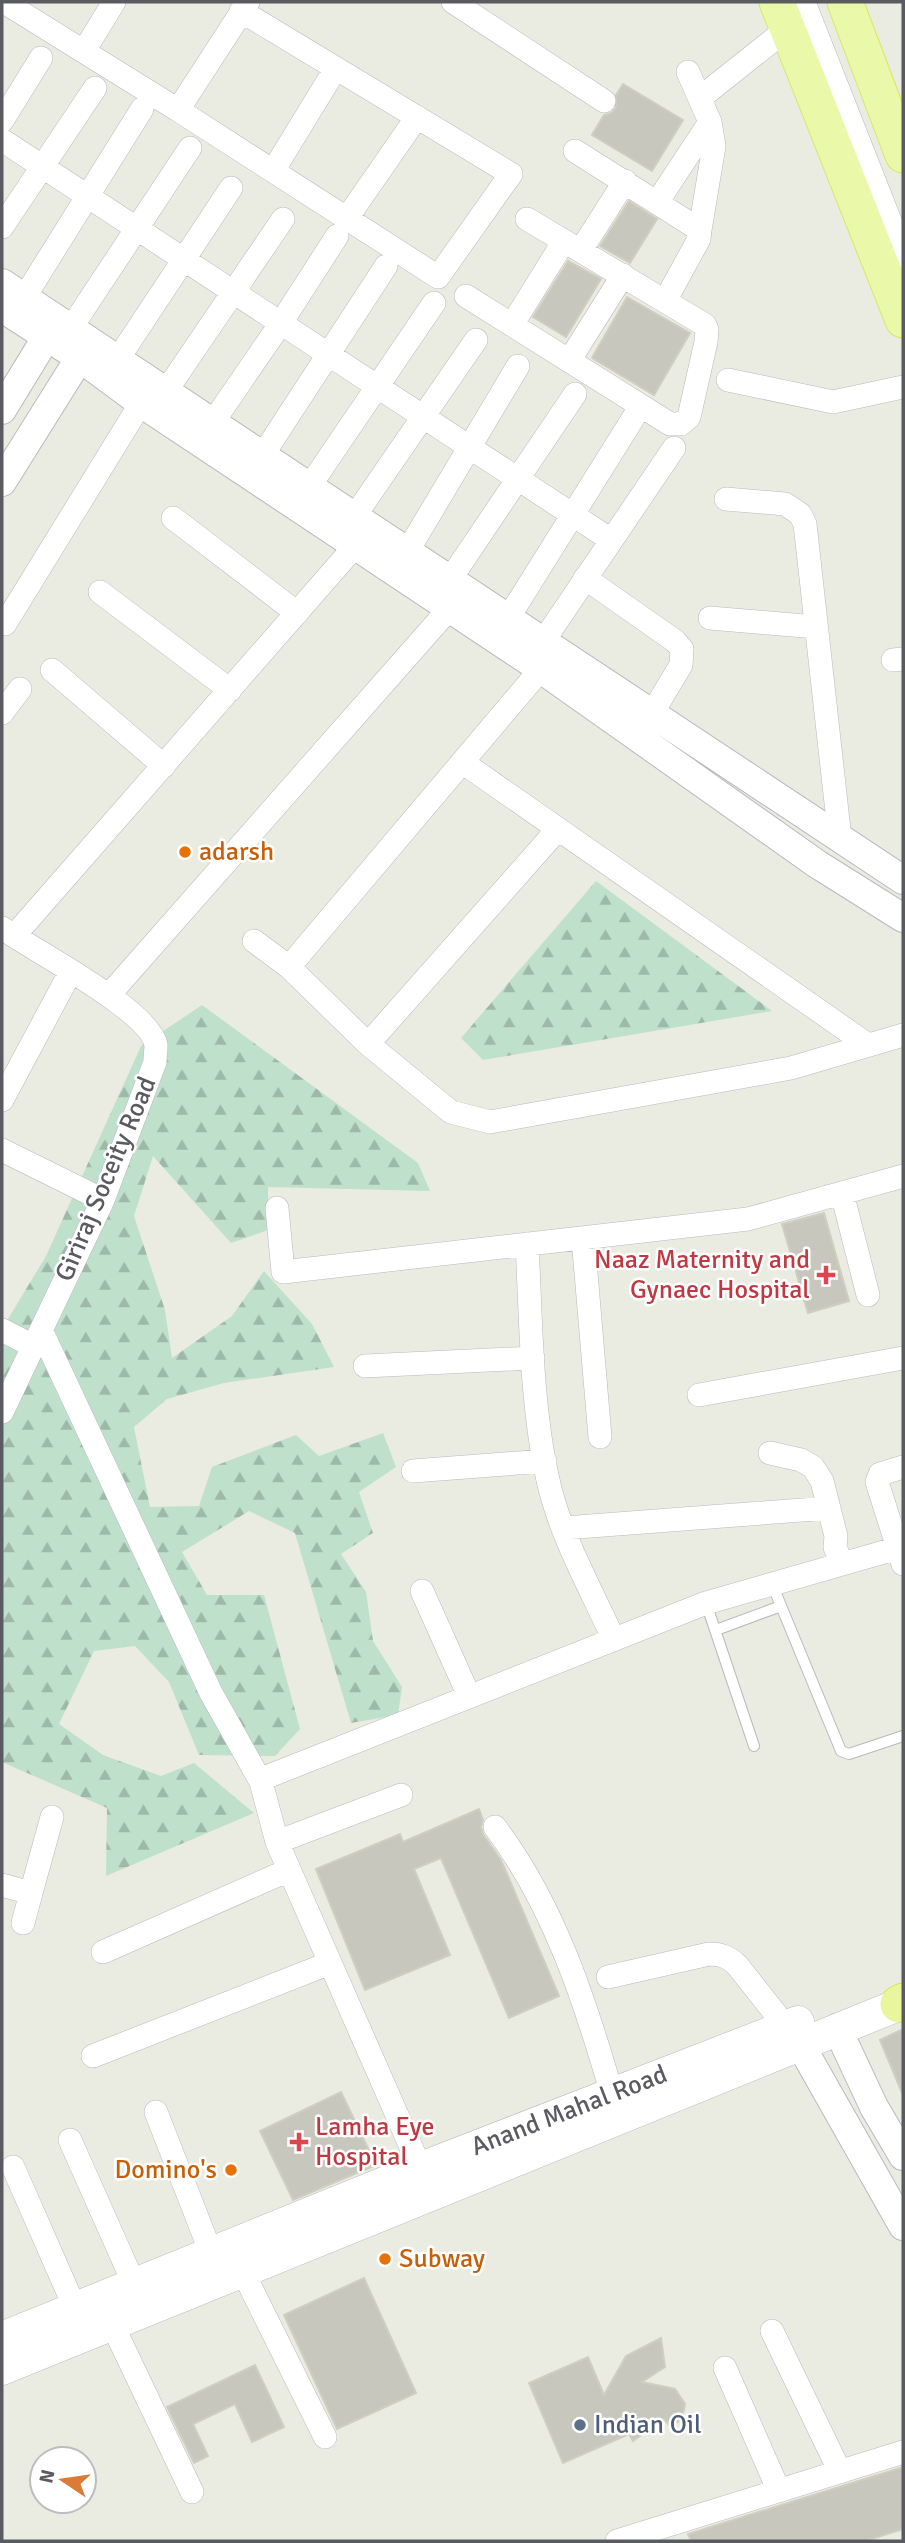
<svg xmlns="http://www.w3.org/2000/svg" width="905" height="2543" font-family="Signika,sans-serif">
<defs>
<pattern id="forest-firs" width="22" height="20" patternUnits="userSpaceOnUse" patternTransform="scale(1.75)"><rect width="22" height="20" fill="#bfe1cb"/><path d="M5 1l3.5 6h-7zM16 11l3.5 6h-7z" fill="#9eb9a8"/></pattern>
</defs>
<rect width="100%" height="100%" fill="#eaebe1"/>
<!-- forest -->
<path fill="url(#forest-firs)" d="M 596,881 L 772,1011 L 483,1060 L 461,1038 Z
M 202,1005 L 418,1163 L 430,1191 L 268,1187 L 268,1230 L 231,1243 L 153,1156 L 134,1216 L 165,1310 L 172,1358 L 232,1316 L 264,1271 L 312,1324 L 334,1367 L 224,1383 L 167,1399 L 134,1427 L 150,1507 L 199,1506 L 212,1467 L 296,1435 L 319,1456 L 383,1433 L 396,1467 L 359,1492 L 373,1533 L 341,1554 L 366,1592 L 373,1641 L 402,1687 L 398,1715 L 351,1723 L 295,1533 L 249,1511 L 182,1552 L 207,1595 L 264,1595 L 300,1729 L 275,1756 L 199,1755 L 169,1682 L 135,1646 L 94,1651 L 59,1724 L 103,1755 L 161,1776 L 194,1763 L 254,1813 L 106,1876 L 107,1808 L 2,1762 L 2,1329 L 46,1256 L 141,1046 Z"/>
<!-- building -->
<path fill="#c7c7be" stroke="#cfcfc0" stroke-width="2" d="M 623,84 L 683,120 L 652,171 L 592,135 L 604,115 L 611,113 L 616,108 L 616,95 Z
M 629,201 L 657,219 L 630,263 L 600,246 Z
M 568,261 L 601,279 L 566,337 L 533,317 Z
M 627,297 L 690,333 L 654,395 L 592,358 Z
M 824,1213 L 849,1301 L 808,1313 L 782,1224 Z
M 479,1809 L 483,1820 L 481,1827 L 483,1834 L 501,1860 L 559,1996 L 509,2018 L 441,1858 L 414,1869 L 450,1955 L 365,1990 L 316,1869 L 400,1834 L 403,1842 Z
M 903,2029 L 903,2095 L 880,2040 Z
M 341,2092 L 376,2165 L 293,2200 L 260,2131 Z
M 364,2278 L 416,2393 L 337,2429 L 284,2315 Z
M 661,2338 L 665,2367 L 642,2382 L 675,2389 L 685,2404 L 682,2418 L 671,2428 L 664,2419 L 633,2441 L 629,2434 L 563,2463 L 529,2383 L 588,2357 L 604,2395 L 626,2356 Z
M 255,2365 L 284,2427 L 252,2442 L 235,2404 L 193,2424 L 208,2456 L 194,2463 L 167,2407 Z
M 903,2467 L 903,2529 L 865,2541 L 691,2541 L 688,2534 Z"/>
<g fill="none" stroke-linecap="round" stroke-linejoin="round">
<defs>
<path id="service" d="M 772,1584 L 841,1751 L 849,1754 L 903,1736
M 706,1603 L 754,1746
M 716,1630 L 781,1606"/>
<path id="minor" d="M 4,2 L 178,110 L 248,2
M 453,2 L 604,101
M 84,51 L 114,2
M 688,72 L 710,122 L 714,146 L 700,230
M 700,98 L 788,28
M 178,110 L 438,277 L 511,174 L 241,11
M 2,121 L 41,58
M 2,140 L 611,540
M 575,151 L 700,230 L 699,239 L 665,301
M 273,171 L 336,68
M 658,201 L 710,122
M 347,218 L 417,117
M 2,227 L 95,88
M 581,250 L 625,181
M 466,296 L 670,424 L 681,424 L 689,417 L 706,342 L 707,330 L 705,325 L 527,219
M 24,298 L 142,109
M 512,325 L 564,241
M 71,328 L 190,148
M 118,359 L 231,188
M 569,361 L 623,275
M 728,380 L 833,402 L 903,387
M 166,391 L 283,219
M 213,422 L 281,323 L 337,236
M 262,456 L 386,266
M 309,487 L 434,303
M 726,499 L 785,504 L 800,514 L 805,524 L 840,839
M 354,517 L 476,340
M 173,518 L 297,613
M 407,552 L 518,366
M 585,578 L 675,641 L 682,649 L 681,665 L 651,715
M 449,581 L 575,394
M 100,592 L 230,690
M 710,618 L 816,627
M 507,620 L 637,412
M 5,624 L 141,403
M 542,643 L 674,448
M 893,660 L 903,659
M 52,670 L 164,766
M 2,713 L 20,689
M 462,762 L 868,1045
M 2,928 C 32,950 150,1010 156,1045 C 156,1050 155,1057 155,1062 L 103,1200 L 2,1412
M 14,936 L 356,545
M 254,941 L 289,967 L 368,1044 L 451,1112 L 490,1122 L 791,1068 L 903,1035
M 289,967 L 541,669
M 109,995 L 449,609
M 368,1044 L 558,829
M 2,1100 L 71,971
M 2,1150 L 103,1200
M 842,1193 L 868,1295
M 277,1208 L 283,1272 L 748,1219 L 903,1176
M 583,1238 L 600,1437
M 527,1244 C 531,1320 531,1406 548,1480 C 560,1535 590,1587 613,1638
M 2,1330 L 33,1346
M 41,1330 L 211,1693 L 261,1782 L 277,1842 L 426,2181
M 365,1366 L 533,1358
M 699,1395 L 903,1358
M 770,1453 L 801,1460 L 813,1467 L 822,1481 L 836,1536 L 835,1547 L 842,1564
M 903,1467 L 880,1474 L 877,1482 L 903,1564
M 413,1471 L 545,1461
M 564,1528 L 829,1508
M 422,1591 L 469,1696
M 261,1782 L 264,1778 L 706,1603 L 898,1548
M 495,1827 C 554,1905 585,2001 612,2094
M 277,1842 L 401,1795
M 2,1885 L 31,1893 L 52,1817
M 23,1923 L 31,1893
M 103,1952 L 289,1870
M 608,1977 L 709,1954 C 722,1954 728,1957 737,1965 L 786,2027
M 93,2056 L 330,1963
M 156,2112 L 211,2253
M 70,2140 L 134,2284
M 13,2167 L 75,2308
M 243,2272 L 325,2437
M 112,2324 L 192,2492
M 772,2331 L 840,2472
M 725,2368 L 779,2491
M 617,2541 L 903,2452"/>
<path id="tertiary" d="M 2,283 L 903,880
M 2,308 L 80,358 L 141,403 L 541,669 L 817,864 L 903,918
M 2,410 L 57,320
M 2,482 L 89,343
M 837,2028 L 874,2107 L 903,2156
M 800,2044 L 903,2226"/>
<g id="secondary">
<path d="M 799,2 L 903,266"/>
<path id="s1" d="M 2,2338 L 421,2168 L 798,2022"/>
<path d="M 2,2369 L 903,2003"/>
</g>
<path id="primary" d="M 777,2 L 903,320
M 845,2 L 903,155"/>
<path id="trunk" d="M 899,2004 L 903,2002"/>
</defs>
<!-- service casing -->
<use href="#service" stroke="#b9b9bf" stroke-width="12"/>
<!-- minor casing -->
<use href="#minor" stroke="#b9b9bf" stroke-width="24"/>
<!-- tertiary casing -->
<use href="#tertiary" stroke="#b9b9bf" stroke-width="30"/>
<!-- secondary casing -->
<use href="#secondary" stroke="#babac2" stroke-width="33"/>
<!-- primary casing -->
<use href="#primary" stroke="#dde560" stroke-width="37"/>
<!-- trunk casing -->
<use href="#trunk" stroke="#d4db12" stroke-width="38"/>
<!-- service -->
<use href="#service" stroke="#fff" stroke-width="10"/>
<!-- minor -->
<use href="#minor" stroke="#fff" stroke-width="23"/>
<!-- tertiary -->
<use href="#tertiary" stroke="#fff" stroke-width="28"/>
<!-- secondary -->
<use href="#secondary" stroke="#fff" stroke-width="32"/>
<!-- primary -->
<use href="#primary" stroke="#eaf8aa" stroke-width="35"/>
<!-- trunk -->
<use href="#trunk" stroke="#eaf69d" stroke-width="37"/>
</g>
<!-- markers -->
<g fill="#e8710a" stroke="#fff" stroke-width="2.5">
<circle cx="185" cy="852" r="7"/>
<circle cx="231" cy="2170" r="7"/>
<circle cx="385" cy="2259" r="7"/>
</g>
<g fill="#e0444e" stroke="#fff" stroke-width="2.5">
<path d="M822.5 1264.5h7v7h7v7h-7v7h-7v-7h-7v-7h7z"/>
<path d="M295.5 2131.5h7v7h7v7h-7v7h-7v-7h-7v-7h7z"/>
</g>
<circle fill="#5c6f8a" stroke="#fff" stroke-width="2.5" cx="580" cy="2425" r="7"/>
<g text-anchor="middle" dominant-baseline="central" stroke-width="5" stroke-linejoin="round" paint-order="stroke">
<!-- food labels -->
<g font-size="26" fill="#c56008" stroke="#fff" text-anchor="start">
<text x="199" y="852">adarsh</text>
<text x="217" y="2170" text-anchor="end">Domino's</text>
<text x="399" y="2259">Subway</text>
</g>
<!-- street labels -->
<g font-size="26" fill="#5a5a61" stroke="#fff">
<text transform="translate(106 1179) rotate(-67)">Giriraj Soceity Road</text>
<text stroke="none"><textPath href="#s1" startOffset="611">Anand Mahal Road</textPath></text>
</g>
<!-- health labels -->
<g font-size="26" fill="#be3a42" stroke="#fff" text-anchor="end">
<text x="810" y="1260">Naaz Maternity and<tspan x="810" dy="30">Gynaec Hospital</tspan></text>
<text x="315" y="2127" text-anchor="start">Lamha Eye<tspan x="315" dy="30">Hospital</tspan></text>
</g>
<!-- service labels -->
<g font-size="26" fill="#4e5e75" stroke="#fff" text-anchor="start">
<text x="594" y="2425">Indian Oil</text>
</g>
</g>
<!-- border -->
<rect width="905" height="2543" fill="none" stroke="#5a5a61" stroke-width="7"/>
<!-- north arrow -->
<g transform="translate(63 2480) rotate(283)"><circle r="33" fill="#ffffff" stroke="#bdbdc0" stroke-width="2"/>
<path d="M0-5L12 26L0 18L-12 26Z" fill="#da7c38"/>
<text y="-10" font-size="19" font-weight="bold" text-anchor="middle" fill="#5a5a61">N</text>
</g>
</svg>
